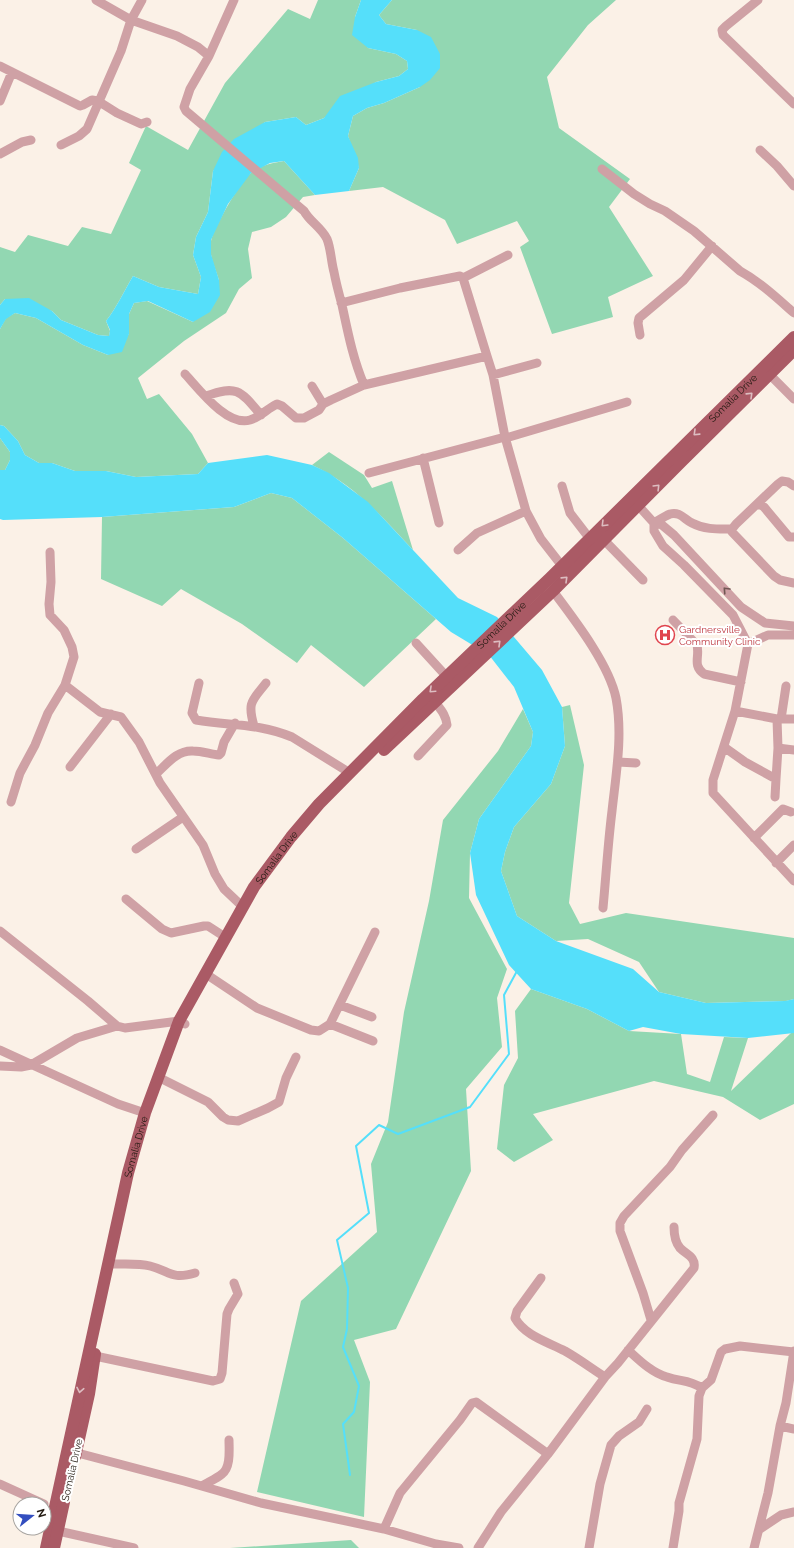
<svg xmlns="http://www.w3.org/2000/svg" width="794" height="1548" font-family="Raleway,sans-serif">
<rect width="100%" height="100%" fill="#fbf1e7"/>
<!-- green -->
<path fill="#92d7b2" d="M 318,0 L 361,0 L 355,17 L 368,48 L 396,54 L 407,61 L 408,69 L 399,76 L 376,82 L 324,118 L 306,125 L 296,117 L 265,122 L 213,171 L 208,212 L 196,237 L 193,255 L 201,277 L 198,294 L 159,287 L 133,276 C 124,291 117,307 106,321 L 110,331 L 109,336 L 98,335 L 61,320 L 52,311 L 5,299 L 0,305 L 0,247 L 15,252 L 28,235 L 68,246 L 82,227 L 111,234 L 141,170 L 129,163 L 146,126 L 188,150 L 225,83 L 288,9 L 310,19 Z
M 392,0 L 616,0 L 588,25 L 547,77 L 559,128 L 630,179 L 609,207 L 653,276 L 608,297 L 613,317 L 552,334 L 520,247 L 529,241 L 517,221 L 457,244 L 445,220 L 383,187 L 349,191 L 359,168 L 348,136 L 353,116 L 367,108 L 384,103 L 420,87 L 417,30 L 386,24 L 379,15 Z
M 284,161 L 315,195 L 303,197 L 286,217 L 271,227 L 252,232 L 248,249 L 252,278 L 239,289 L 226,313 L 184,341 L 138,378 L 147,399 L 159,394 L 192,434 L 208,463 L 198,474 L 136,477 L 106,471 L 75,471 L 52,463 L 39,463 L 25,455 L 18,441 L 4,426 L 0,425 L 0,329 L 6,318 L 15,313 L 36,318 L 83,345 L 108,355 L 129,334 L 129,314 L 134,303 L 147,301 L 193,322 L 219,280 C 215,267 208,254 211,241 C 214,227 241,180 252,172 C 262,165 272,163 284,161 Z
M 0,438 L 10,452 L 10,460 L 5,470 L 0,470 Z
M 329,452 L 364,475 L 372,488 L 392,481 L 413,550 C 382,517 354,484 312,465 Z
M 271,493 L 292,498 L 343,538 L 436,619 L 364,687 L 311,645 L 297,663 L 242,624 L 181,589 L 162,606 L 101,579 L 102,517 L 234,507 Z
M 570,705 L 584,765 L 569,903 L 580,924 L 626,913 L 794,938 L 794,999 L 786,1001 L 706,1003 L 659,992 L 639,962 L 588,939 L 556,941 L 517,916 L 501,871 L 505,852 L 514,827 L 551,784 L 565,746 L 562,707 Z
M 523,709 L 533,732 L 531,746 L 479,819 L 470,853 L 469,898 L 507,969 L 497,998 L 502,1047 L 466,1089 L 471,1171 L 396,1329 L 354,1340 L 370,1382 L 364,1517 L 257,1492 L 301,1301 L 377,1232 L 371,1164 L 388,1122 L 404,1012 L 429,901 L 443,820 L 498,751 Z
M 531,989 L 587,1009 L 629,1031 L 681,1034 L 687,1074 L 710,1082 L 724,1037 L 748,1038 L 731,1091 L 791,1033 L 794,1033 L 794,1104 L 760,1120 L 723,1097 L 654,1081 L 533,1114 L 553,1140 L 514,1162 L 497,1149 L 504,1085 L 518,1058 L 515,1011 Z
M 351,1540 L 359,1548 L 230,1548 Z"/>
<!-- water -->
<path fill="#55dffa" d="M 361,0 L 392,0 L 379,15 L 386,24 L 417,30 L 431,37 L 440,54 L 440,68 L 430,80 L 420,87 L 384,103 L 367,108 L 353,116 L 348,136 L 358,158 L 359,168 L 349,191 L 315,195 L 284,161 L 270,163 L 251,173 L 228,204 L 211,240 L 211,254 L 219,280 L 220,295 L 210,312 L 193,322 L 148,301 L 134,303 L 129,314 L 129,334 L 122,352 L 108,355 L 83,345 L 36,318 L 15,313 L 6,319 L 0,329 L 0,305 L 5,299 L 29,298 L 52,311 L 61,320 L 98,335 L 109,336 L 110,330 L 106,321 C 117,307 124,291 133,276 L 159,287 L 198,294 L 201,277 L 193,255 L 196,237 L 208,212 L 213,171 L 222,152 L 234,139 L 265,122 L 296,117 L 306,125 L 324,118 L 340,96 L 376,82 L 399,76 L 408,69 L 407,61 L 396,54 L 368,48 L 352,35 L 355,17 Z
M 0,425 L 4,426 L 18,441 L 25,455 L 39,463 L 52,463 L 75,471 L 106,471 L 136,477 L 198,474 L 208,463 L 267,455 L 312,465 L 329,473 L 368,502 L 458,598 L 497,617 L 542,670 L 562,707 L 565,746 L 551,784 L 514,827 L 505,852 L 501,871 L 517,916 L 556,941 L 633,969 L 659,992 L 706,1003 L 785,1001 L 794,999 L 794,1033 L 748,1038 L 681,1034 L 643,1027 L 629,1031 L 587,1009 L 531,989 L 509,965 L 476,895 L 470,853 L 479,819 L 531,746 L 533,732 L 514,687 L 489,655 L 451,632 L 343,538 L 292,498 L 271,493 L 234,507 L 102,517 L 3,520 L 0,519 L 0,470 L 5,470 L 10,460 L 10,452 L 0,438 Z"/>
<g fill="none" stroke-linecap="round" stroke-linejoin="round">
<!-- stream -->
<path stroke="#55dffa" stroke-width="2" d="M 350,1475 L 343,1424 L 354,1412 L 359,1386 L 343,1347 L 347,1329 L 348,1288 L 337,1240 L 369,1213 L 356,1146 L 379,1125 L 398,1134 L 470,1107 L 509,1054 L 504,995 L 517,971"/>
<!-- minor -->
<path stroke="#cfa1a5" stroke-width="9" d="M 96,0 L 131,20 L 177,36 L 198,47 L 209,56
M 234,0 L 209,56 L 190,89 L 184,107 L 186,111 L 304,211 C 310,222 321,227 327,239 C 331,249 331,261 334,272 C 336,283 339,294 342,305 C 348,333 353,359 364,385 L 487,356 L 493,375 L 505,437 L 526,511 L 541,539 L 562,566
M 758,0 L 726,26 L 722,30 L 723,35 L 794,104
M 0,66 L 80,106 L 83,105 L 92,100 L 98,101 L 117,113 L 141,124 L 147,122
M 0,101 L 12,72
M 61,145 L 79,136 L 87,129 L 121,51 L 131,20 L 142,0
M 760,150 L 777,166 L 794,186
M 0,154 L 22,142 L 31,140
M 602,169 L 634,194 L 650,204 L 665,211 L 694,231 L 740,271 C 760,282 777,298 794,313
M 463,278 L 508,255
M 341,303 L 400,288 L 460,276 L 463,278 L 487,356
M 640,335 L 638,323 L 639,318 L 684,280 L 712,246
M 765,370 L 794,399
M 185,374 C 199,389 227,427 250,420 C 260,417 267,409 277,404 L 282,406 L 296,418 L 304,418 L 319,410 L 323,404 L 331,400 L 364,385
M 493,375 L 537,363
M 312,386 L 323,404
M 206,396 C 237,385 240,390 261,415
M 506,438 L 627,402
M 423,458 L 439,523
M 369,473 L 505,437
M 562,486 L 570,513 L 590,539
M 794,486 L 788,482 L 782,481 L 778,484 L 736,524 L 732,529 L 732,532 L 774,576 L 780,580 L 794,583
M 635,502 L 654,523 L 662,525 L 674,535 L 741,607 L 765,623 L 794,626
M 757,505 L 761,505 L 764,507 L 789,537 L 794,537
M 654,523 L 654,531 L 663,546 L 684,565 L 733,615 L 748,644 L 735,711 L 713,780 L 713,793 L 794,881
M 654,523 C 659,520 665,516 670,514 C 680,511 685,520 692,523 C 705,530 719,529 732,529
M 604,540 L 643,580
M 458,550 L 477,533 L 526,511
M 553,591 C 574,619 609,664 616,698 C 623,735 616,774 612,811 C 608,843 606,876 603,908
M 673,620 L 697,645 C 700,657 692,665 704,674 L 741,682
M 416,643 L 447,677
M 748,644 L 768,635 L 794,635
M 199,683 L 192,713 L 196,720 C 231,726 258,723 292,737 L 350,773
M 65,685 L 100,712 L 121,717 L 139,742 L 160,783 L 203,845 L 215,874 L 224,889 L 243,907
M 735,711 L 777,719 L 794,719
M 781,719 L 786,686
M 254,726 C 247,702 252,701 266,683
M 724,747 L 745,762 L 776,779 L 778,748 L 777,719
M 778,748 L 794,750
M 418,756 L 447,725 C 446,715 441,710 435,702
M 618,762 L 636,763
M 70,767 L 111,714
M 156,774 C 167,764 177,750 193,751 C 202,751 210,754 219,755 L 221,753 L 224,742 L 235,723
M 775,797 L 776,779
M 11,802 L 20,773 L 35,745 L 48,713 L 65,685 L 74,657 L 72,647 L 64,630 L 50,615 L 49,604 L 51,582 L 50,552
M 754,838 L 783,809 L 791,812
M 136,849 L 183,817
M 776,863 L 794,845
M 126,899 L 162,929 L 171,933 L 204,926 L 208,926 L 225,937
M 0,931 L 88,1001 L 117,1026 L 125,1028 L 179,1021 L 185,1024
M 209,976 L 257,1008 L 311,1030 L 319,1031 L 330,1024 L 375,932
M 340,1005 L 372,1017
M 330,1024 L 373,1041
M 0,1050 L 118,1104 L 145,1113
M 0,1066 L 21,1067 L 31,1065 L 77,1038 L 117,1026
M 162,1079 L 208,1102 L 223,1117 L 228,1120 L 238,1121 L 268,1108 L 279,1102 L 286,1078 L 296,1057
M 113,1264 C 125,1264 139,1263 150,1266 C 170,1271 171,1280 195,1273
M 541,1278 L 517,1311 L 515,1318 C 525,1336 548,1342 565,1351 C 579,1359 591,1368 605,1377
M 651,1320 L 643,1293 L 620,1231 L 620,1223 L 624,1216 L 670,1167 L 682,1150 L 713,1115
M 628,1350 C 639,1360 652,1373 667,1377 C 681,1382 688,1379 702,1388
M 95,1356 L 213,1381 L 220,1379 L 222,1373 L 227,1314 L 229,1309 L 238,1294 L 234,1283
M 780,1426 L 794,1429
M 70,1451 L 184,1481 L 261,1503 L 384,1529 L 436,1544 L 459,1548
M 0,1484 L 44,1504
M 202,1486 C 208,1482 216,1479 222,1474 C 231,1467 229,1450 229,1440
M 384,1529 L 400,1493 L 460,1420 L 472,1403 L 476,1402 L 548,1454
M 760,1529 L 781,1515 L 794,1512
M 58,1531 L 134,1548
M 478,1548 L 501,1512 L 548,1454 L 605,1377 L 618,1363 L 694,1268 C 696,1257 687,1255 680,1248 C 675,1242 674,1234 674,1227
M 589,1548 L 600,1484 L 611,1445 L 619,1436 L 639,1422 L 647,1409
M 673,1548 L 679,1511 L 679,1503 L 697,1439 L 699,1396 L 702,1388 L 711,1380 L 721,1352 L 725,1349 L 740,1346 L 794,1352
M 754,1548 L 768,1493 L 780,1426 L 786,1403 L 794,1351"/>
<!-- major -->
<g stroke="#aa5a65" stroke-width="12">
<path d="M 384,750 L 553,591 L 680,463 L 794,350"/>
<path d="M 75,1457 L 89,1394 L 95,1354"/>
<path id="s1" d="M 46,1548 L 128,1173 L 145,1113 L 179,1021 L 254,887 L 291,837 L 319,804 L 423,699 L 550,578 L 794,337"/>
<path d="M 54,1548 L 64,1502"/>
</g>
</g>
<!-- one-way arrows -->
<defs><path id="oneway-chevron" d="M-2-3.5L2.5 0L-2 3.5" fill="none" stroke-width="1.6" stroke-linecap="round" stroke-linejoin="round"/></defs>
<g stroke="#ddbdc1">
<use href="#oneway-chevron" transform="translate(750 395) rotate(-44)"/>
<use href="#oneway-chevron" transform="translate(696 433) rotate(136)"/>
<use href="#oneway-chevron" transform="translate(657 487) rotate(-45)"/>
<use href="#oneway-chevron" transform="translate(604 524) rotate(135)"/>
<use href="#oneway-chevron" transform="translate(565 579) rotate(-44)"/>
<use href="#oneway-chevron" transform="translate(498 643) rotate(-44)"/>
<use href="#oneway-chevron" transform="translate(432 690) rotate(137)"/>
<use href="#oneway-chevron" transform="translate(80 1390) rotate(101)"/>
</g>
<use stroke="#715754" href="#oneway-chevron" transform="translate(726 590) rotate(-133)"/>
<!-- icons -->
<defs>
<symbol id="hospital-ring" viewBox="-11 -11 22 22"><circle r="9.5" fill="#fff" stroke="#e0444e" stroke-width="1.5"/><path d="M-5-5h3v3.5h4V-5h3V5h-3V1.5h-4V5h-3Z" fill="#e0444e"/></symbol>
</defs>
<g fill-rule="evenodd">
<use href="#hospital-ring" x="654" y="624" width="22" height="22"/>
</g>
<g text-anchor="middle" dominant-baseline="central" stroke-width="4" stroke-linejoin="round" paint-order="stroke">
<!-- street labels -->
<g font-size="10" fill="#241b12" stroke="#fff">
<text stroke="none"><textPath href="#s1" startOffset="1383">Somalia Drive</textPath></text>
<text stroke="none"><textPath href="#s1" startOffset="1059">Somalia Drive</textPath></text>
<text stroke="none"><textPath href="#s1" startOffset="735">Somalia Drive</textPath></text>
<text stroke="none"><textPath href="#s1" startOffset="411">Somalia Drive</textPath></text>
<text transform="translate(72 1470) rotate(-77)">Somalia Drive</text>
</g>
<!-- health labels -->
<g font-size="10" fill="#be3a42" stroke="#fff" text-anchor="start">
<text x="679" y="629">Gardnersville<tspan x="679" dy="12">Community Clinic</tspan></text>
</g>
</g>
<!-- north arrow -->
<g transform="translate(32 1516) rotate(73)"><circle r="19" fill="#ffffff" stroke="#a7a4a0"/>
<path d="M0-3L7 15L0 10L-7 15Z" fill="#334ebf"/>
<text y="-6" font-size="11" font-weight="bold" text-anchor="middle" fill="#241b12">N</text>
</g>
</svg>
